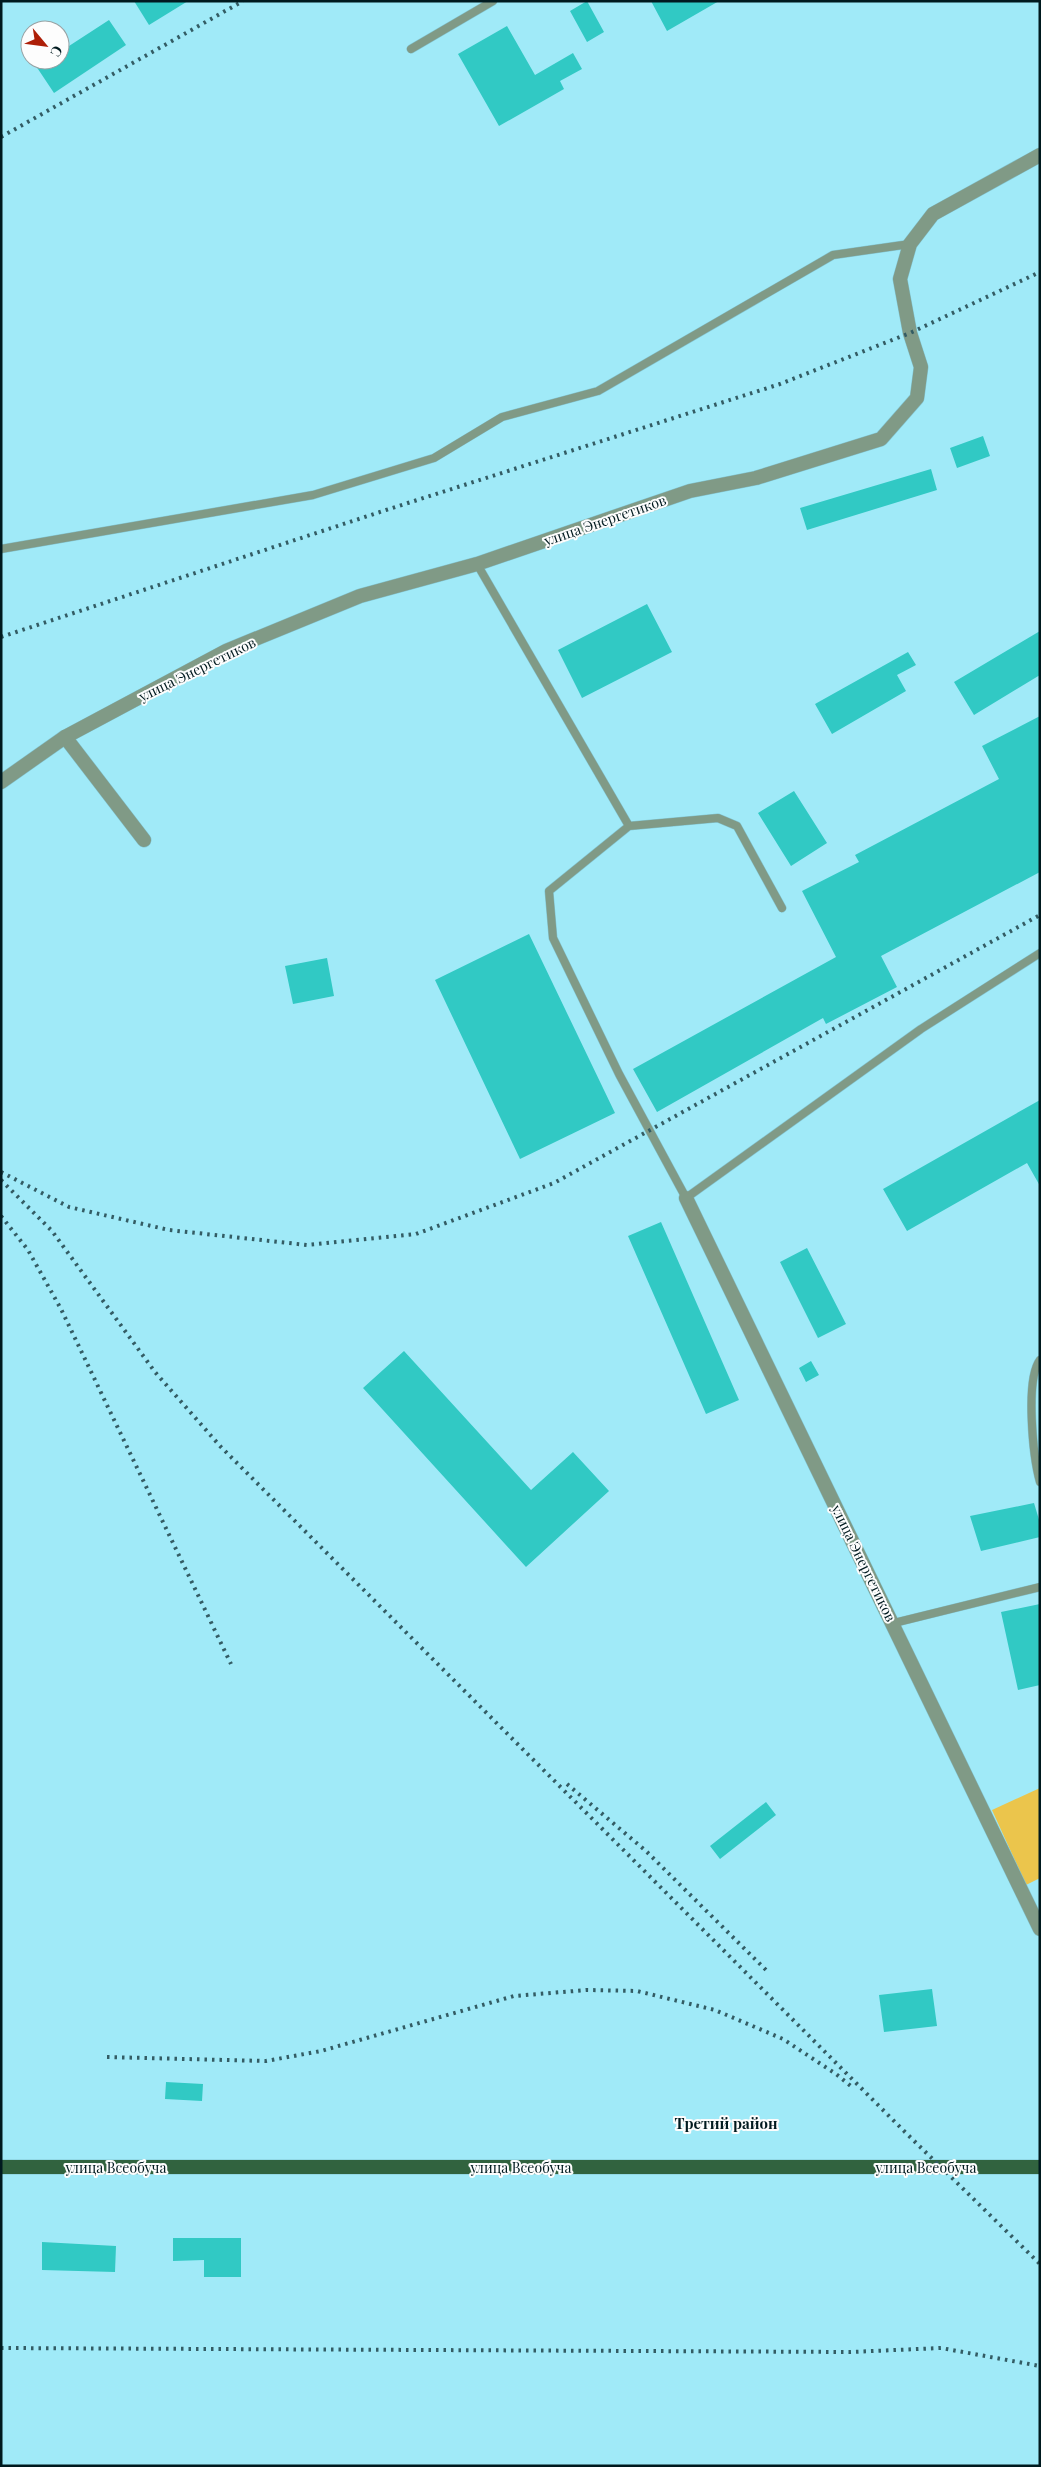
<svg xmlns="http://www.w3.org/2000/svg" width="1041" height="2467" font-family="'Playfair Display',serif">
<rect width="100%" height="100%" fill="#a0eaf8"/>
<!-- green -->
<path fill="#ebc54c" d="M 1040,1788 L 1040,1878 L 1026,1885 L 992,1810 Z"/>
<!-- building -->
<path fill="#31c9c4" d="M 134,1 L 188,1 L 149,25 Z
M 587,1 L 604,32 L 587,42 L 570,11 Z
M 651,1 L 719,1 L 667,31 Z
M 109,20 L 126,45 L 54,93 L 32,60 L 60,60 L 60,32 L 69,46 Z
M 507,26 L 535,75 L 573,53 L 582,69 L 560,81 L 564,89 L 499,126 L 458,54 Z
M 983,436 L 990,456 L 957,468 L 950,448 Z
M 931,469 L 937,490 L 807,530 L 800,508 Z
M 647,604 L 672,652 L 582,698 L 558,650 Z
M 1040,631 L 1040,675 L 974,715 L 954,682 Z
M 908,652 L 916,665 L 897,675 L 906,691 L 832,734 L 815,704 Z
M 1040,716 L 1040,872 L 881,956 L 897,987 L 826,1024 L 823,1018 L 657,1112 L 633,1069 L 836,957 L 802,891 L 859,862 L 855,855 L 999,779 L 982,746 Z
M 794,791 L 827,843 L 791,866 L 758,813 Z
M 529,934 L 615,1113 L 520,1159 L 435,980 Z
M 327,958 L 334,996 L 293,1004 L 285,966 Z
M 1040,1100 L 1040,1186 L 1027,1163 L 907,1231 L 883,1189 Z
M 661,1222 L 739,1400 L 706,1414 L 628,1236 Z
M 807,1248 L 846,1324 L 818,1338 L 780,1262 Z
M 404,1351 L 531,1490 L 573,1452 L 609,1491 L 526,1567 L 363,1388 Z
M 811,1361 L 819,1375 L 806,1382 L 799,1368 Z
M 1034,1503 L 1040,1523 L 1040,1537 L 981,1551 L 970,1516 Z
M 1040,1604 L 1040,1685 L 1018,1690 L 1001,1612 Z
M 766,1802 L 776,1815 L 720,1859 L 710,1846 Z
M 932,1989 L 937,2026 L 884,2032 L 879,1995 Z
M 166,2082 L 203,2084 L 202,2101 L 165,2099 Z
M 173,2238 L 241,2238 L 241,2277 L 204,2277 L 204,2260 L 173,2261 Z
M 42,2242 L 116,2246 L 115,2272 L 42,2270 Z"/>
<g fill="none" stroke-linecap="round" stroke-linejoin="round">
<defs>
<path id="service" d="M 411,49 L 493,1
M 1,549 L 313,495 L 434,458 L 502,417 L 598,391 L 833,255 L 910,244
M 477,564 L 629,826 L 718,818 L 737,826 L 782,908
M 629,826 L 549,891 L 553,938 L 619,1074 L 686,1198 L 921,1029 L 1040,953
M 1040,1360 C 1025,1380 1033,1457 1040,1482
M 894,1623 L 1040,1587"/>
<path id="minor" d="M 65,737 L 144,840
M 686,1198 L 1040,1929"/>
<path id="tertiary" d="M 1,782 L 65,737 L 226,651 L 360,596 L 477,564 L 690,491 L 756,478 L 881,439 L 917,398 L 921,367 L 910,333 L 900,279 L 910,244 L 933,214 L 1040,155"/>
<path id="primary" d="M 1,2167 L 1040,2167"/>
</defs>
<!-- service casing -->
<use href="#service" stroke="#83c5d1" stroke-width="9"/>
<!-- minor casing -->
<use href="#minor" stroke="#83c5d1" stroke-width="15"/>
<!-- tertiary casing -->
<use href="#tertiary" stroke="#83c5d1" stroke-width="15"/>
<!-- primary casing -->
<use href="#primary" stroke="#83c5d1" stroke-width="15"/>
<!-- service -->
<use href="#service" stroke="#809a86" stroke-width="8"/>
<!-- minor -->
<use href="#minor" stroke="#809a86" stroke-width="14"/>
<!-- tertiary -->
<use href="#tertiary" stroke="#809a86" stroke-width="14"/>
<!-- primary -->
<use href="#primary" stroke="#31633f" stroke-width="14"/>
<!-- rail -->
<path stroke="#335c64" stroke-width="4" stroke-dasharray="2.5 5" stroke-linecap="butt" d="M 1,137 L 243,1
M 1,637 L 386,510 L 780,384 L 910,333 L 1040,272
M 1,1172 L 69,1207 L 169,1230 L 307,1245 L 416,1234 L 554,1183 L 1040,915
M 1,1180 L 52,1231 L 155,1372 L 220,1446 L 905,2132 L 1040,2264
M 1,1216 L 28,1250 L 61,1309 L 231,1664
M 567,1784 L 646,1851 L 767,1971
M 107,2057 L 266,2061 L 321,2051 L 514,1996 L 587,1990 L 637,1991 L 715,2010 L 783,2039 L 836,2074 L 852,2087
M 1,2348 L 850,2352 L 941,2348 L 1040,2366"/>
</g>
<g text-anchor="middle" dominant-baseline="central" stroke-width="4" stroke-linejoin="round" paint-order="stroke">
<!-- street labels -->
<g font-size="14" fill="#001a1f" stroke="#fdfdfd">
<text transform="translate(605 520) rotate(-19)">улица Энергетиков</text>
<text transform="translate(197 669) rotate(-26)">улица Энергетиков</text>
<text transform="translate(864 1563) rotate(64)">улица Энергетиков</text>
<text x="116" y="2167">улица Всеобуча</text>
<text x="521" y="2167">улица Всеобуча</text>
<text x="926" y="2167">улица Всеобуча</text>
</g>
<!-- neighbourhood labels -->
<g font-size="15" font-weight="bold" fill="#001a1f" stroke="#fdfdfd">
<text x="726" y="2123">Третий район</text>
</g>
</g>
<!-- border -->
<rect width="1041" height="2467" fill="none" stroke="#001a1f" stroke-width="5"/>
<!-- north arrow -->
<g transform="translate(45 45) rotate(119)"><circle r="24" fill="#fdfdfd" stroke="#98a2a4"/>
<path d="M0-4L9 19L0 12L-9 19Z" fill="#ad1f08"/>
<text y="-8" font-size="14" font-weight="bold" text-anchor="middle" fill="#001a1f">С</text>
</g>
</svg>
